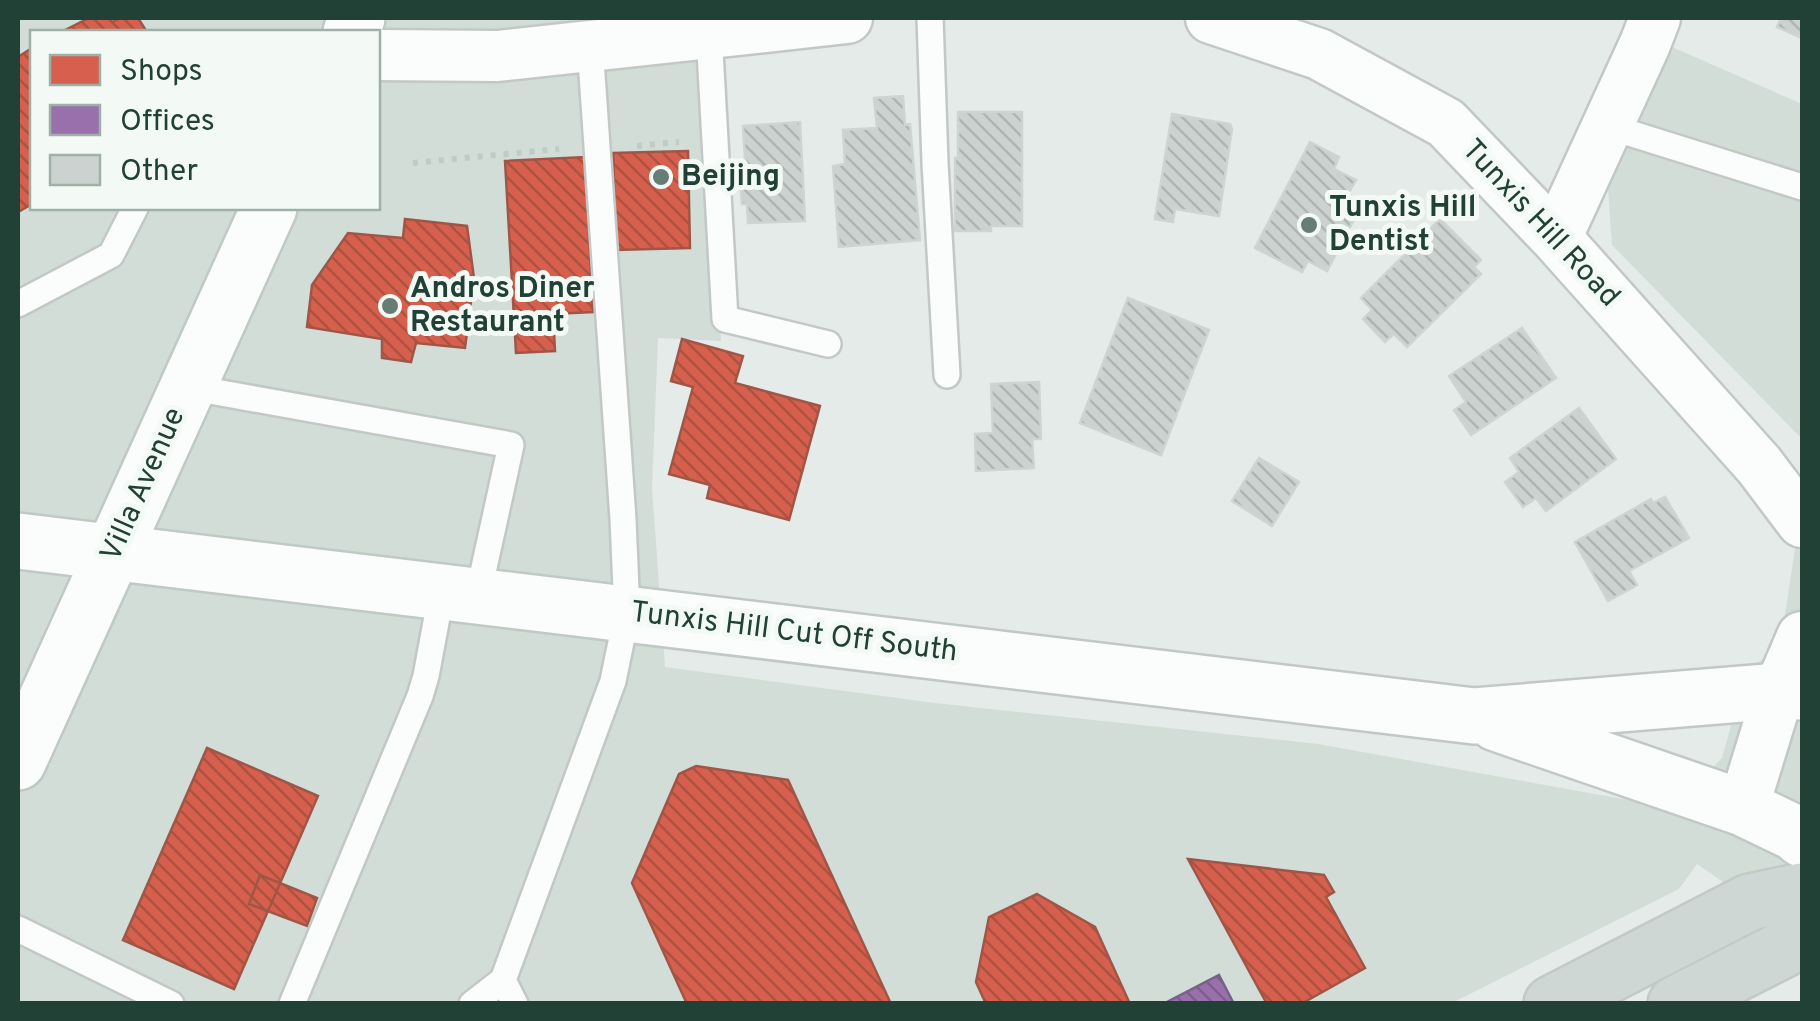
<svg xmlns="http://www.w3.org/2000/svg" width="1820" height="1021" font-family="Overpass,sans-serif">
<defs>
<pattern id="shops-back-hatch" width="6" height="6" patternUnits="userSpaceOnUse" patternTransform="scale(2.5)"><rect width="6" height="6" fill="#d6604d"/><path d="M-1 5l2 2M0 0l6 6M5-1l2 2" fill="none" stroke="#ad5141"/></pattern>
<pattern id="offices-back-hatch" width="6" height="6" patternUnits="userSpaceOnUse" patternTransform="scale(2.5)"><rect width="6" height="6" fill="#9970ab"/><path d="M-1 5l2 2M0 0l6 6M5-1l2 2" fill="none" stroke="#7c5d8c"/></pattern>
<pattern id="building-back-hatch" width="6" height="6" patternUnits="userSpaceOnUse" patternTransform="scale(2.5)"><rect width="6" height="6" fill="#ccd2cf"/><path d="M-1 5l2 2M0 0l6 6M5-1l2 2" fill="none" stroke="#afb5b2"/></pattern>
</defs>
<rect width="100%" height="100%" fill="#e5ebe8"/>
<!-- built -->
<path fill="#d2ddd8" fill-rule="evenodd" d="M 18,18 L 713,18 L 721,341 L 658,338 L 652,488 L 665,667 L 935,703 L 1318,744 L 1673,808 L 1722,758 L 1746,671 L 1780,647 L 1802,503 L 1802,936 L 1697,864 L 1679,889 L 1452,1003 L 18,1003 ZM 32,32 L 378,32 L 378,208 L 32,208 Z
M 1672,47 L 1802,104 L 1802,439 L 1612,245 L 1608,189 Z"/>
<!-- shops -->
<path fill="url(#shops-back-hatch)" stroke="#a05646" stroke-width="2.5" d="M 89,18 L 109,18 L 112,22 L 120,18 L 138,18 L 147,32 L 61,32 Z
M 32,48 L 32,204 L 18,212 L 18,57 Z
M 688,151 L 690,248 L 616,250 L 613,153 Z
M 585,157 L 593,312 L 553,314 L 555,351 L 516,353 L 505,161 Z
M 405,219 L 467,226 L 474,278 L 465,348 L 416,343 L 411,362 L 382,358 L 382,339 L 307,327 L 312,285 L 348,233 L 403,238 Z
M 682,339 L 743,356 L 735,383 L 820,406 L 789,520 L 707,498 L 710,485 L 669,474 L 693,387 L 671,381 Z
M 207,748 L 318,796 L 234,989 L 123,940 Z
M 696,766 L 788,780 L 891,1004 L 687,1004 L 632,883 L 679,774 Z
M 1188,859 L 1324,875 L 1334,892 L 1326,897 L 1365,968 L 1301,1004 L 1267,1004 Z
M 260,875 L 317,898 L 307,926 L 249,904 Z
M 1037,894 L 1095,927 L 1130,1004 L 986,1004 L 976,982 L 989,917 Z"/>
<!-- offices -->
<path fill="url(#offices-back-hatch)" stroke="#756288" stroke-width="2.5" d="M 1219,975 L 1234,1004 L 1163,1004 Z"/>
<!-- building -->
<path fill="url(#building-back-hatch)" stroke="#ced4d1" stroke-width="2.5" d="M 1781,18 L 1802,18 L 1802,38 L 1777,27 Z
M 903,96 L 905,125 L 910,124 L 920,240 L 839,247 L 833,166 L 845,164 L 843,130 L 877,128 L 874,98 Z
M 958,112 L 1022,112 L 1022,226 L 991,226 L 991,231 L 955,231 L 955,158 L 958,158 Z
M 1172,114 L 1230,124 L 1232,129 L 1219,216 L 1175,209 L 1173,222 L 1155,219 Z
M 800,122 L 805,221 L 748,223 L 747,204 L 742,204 L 739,163 L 745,158 L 743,126 Z
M 1310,142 L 1339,157 L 1334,169 L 1356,180 L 1348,194 L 1363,202 L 1327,271 L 1308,261 L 1302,272 L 1255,248 Z
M 1440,219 L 1481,260 L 1474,267 L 1481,274 L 1407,347 L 1394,334 L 1385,342 L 1363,319 L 1372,310 L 1361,298 Z
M 1128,298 L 1209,330 L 1161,455 L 1080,423 Z
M 1522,328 L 1556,378 L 1471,435 L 1454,410 L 1466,402 L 1449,376 Z
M 1039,382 L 1041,439 L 1032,439 L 1034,468 L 976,471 L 975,434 L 993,433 L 991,384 Z
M 1579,408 L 1616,459 L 1546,511 L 1536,498 L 1523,507 L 1505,482 L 1519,472 L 1510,458 Z
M 1259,458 L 1299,482 L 1272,526 L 1232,501 Z
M 1665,497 L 1689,538 L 1629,571 L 1637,585 L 1608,601 L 1575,542 L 1651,499 L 1653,503 Z"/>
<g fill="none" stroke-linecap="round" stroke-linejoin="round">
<defs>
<path id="lane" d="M 930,18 L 935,163 L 947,375
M 709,33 L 725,319 L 828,344
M 1607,126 L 1802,187
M 18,304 L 111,255 L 135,208
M 188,387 L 511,445 L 478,595
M 18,929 L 171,1004
M 503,980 L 515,1004
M 292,1004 L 420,696 L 426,676 L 442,590
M 472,1004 L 503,980 L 613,681 L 627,613 L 623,519 L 590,46"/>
<path id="street" d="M 1211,18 L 1319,54 L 1446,123 L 1556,238 L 1759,465 L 1802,522
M 378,55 L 498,56 L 847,18
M 1556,238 L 1645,44 L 1655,18
M 1743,808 L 1779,691 L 1802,637"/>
<path id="secondary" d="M 351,32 L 357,18
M 18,541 L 1474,716 L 1779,691 L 1802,692
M 1496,723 L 1743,808 L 1795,833 L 1802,839
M 18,762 L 269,208"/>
<path id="primary" d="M 1552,1004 L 1750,902 L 1802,891
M 1676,1004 L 1784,949 L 1802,931"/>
</defs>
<!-- lane casing -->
<use href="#lane" stroke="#c2c8c5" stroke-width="30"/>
<!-- street casing -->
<use href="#street" stroke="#c2c8c5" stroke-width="55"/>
<!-- secondary casing -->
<use href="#secondary" stroke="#c0c9c5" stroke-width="60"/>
<!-- primary casing -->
<use href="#primary" stroke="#c1cac7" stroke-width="60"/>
<!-- path -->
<path stroke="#c1cbc6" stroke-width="6" stroke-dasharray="5 8" stroke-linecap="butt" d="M 637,146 L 679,142
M 413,163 L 559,149"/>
<!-- lane -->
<use href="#lane" stroke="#fbfcfc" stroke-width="25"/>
<!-- street -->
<use href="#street" stroke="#fbfcfc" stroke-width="50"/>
<!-- secondary -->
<use href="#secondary" stroke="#fbfcfc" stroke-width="55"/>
<!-- primary -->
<use href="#primary" stroke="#ced7d4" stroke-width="55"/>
</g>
<!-- markers -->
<g fill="#667c74" stroke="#f3faf6" stroke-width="4">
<circle cx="661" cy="177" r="10"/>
<circle cx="1309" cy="225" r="10"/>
<circle cx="390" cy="306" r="10"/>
</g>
<g text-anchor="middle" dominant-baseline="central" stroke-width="10" stroke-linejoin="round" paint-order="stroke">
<!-- poi labels -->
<g font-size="30" font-weight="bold" fill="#214036" stroke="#f3faf6" text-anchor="start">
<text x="681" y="177">Beijing</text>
<text x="1329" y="208">Tunxis Hill<tspan x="1329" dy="34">Dentist</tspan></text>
<text x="410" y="289">Andros Diner<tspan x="410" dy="34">Restaurant</tspan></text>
</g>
<!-- street labels -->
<g font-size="30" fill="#214036" stroke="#f3faf6">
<text transform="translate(1540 224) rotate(47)">Tunxis Hill Road</text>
<text transform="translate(144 485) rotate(-66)">Villa Avenue</text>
<text transform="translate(794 633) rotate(7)">Tunxis Hill Cut Off South</text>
</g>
</g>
<!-- border -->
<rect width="1820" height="1021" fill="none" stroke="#214036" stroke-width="40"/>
<!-- legend -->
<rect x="30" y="30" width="350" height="180" fill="#f3faf6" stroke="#9fb0a9" stroke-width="2.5"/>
<rect x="50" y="55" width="50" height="30" fill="#d6604d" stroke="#9fb0a9" stroke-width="2.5"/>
<text x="120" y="80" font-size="30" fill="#214036">Shops</text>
<rect x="50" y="105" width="50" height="30" fill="#9970ab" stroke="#9fb0a9" stroke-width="2.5"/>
<text x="120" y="130" font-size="30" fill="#214036">Offices</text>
<rect x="50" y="155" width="50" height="30" fill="#ccd2cf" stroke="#9fb0a9" stroke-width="2.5"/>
<text x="120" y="180" font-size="30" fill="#214036">Other</text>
</svg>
